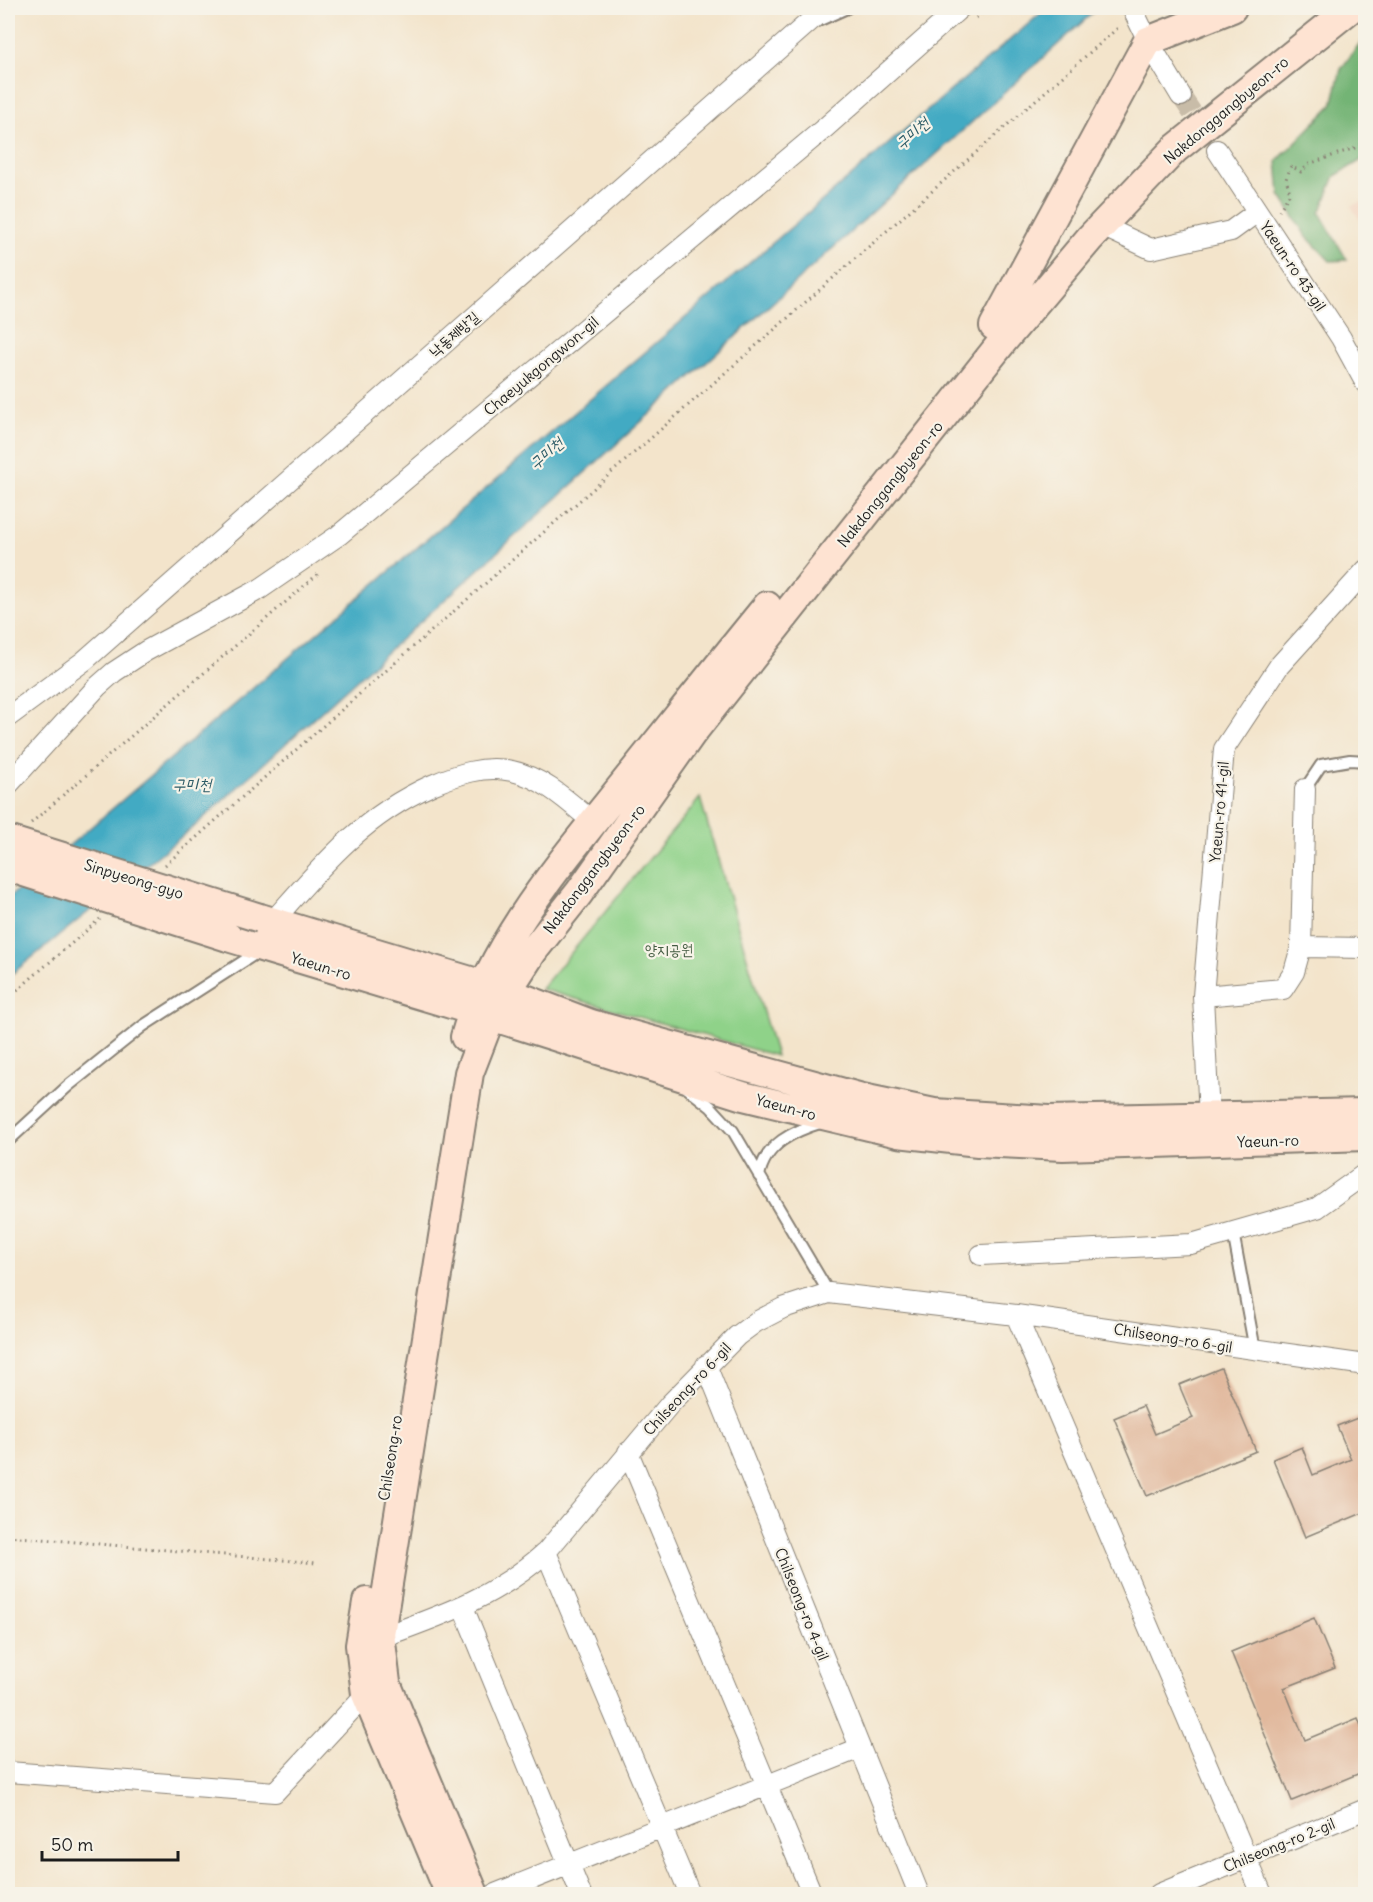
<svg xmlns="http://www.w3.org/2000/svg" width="1373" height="1902" font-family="Delius,'Poor Story',sans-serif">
<rect width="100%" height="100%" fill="#f7f3e8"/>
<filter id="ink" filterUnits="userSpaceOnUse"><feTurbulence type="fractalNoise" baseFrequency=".0167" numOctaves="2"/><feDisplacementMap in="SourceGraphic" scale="12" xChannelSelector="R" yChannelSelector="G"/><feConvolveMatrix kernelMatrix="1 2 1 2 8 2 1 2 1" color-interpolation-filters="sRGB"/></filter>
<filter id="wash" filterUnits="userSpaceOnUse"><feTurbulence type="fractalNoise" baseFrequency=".008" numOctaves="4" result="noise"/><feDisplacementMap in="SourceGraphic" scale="24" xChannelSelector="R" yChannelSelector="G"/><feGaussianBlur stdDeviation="1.35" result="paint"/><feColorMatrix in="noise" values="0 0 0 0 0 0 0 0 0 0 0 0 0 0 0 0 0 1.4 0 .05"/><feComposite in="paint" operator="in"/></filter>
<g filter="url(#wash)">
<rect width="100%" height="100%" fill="#f3e4cb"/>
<!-- built -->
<path fill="#f3d4bf" d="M 1365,200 L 1365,228 L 1351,206 Z"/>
<!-- green -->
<path fill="#8fd289" stroke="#567752" stroke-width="1.5" d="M 700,798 L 776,1056 L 541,989 Z"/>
<!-- forest -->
<path fill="#73b475" stroke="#486848" stroke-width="1.5" d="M 1365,36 L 1365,158 L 1335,176 L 1320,213 L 1347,260 L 1330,261 L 1306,236 L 1280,195 L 1277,161 L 1332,105 L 1341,69 Z"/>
<!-- water -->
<path fill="#43aac3" stroke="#306370" stroke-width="1.5" d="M 1047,8 L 1098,8 L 196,825 L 8,977 L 8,898 Z"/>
<g id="blocks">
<!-- building -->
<path fill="#e1b89c" d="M 1221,1368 L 1256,1451 L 1147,1496 L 1114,1418 L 1143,1406 L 1155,1434 L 1193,1418 L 1179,1385 Z
M 1365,1415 L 1365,1512 L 1305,1537 L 1273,1459 L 1302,1447 L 1313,1475 L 1351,1459 L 1337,1426 Z
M 1314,1618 L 1335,1668 L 1284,1688 L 1305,1740 L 1358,1718 L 1365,1736 L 1365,1771 L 1292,1801 L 1231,1652 Z"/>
</g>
</g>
<g filter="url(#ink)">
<use href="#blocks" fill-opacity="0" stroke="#888074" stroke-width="1.5"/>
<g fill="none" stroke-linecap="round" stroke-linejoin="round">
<!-- street-tunnel -->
<path stroke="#c8bca8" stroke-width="20" stroke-dasharray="20 10" stroke-linecap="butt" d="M 1181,96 L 1217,150"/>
<defs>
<path id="lane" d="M 820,20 L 847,8
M 1305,789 L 1321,765 L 1350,760 L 1366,761
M 687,1088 L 711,1107 L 733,1131 L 829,1293
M 8,1141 L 68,1086 L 143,1026 L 258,952
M 759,1176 C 765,1144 793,1131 823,1122
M 1233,1232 L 1255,1350"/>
<path id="street" d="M 1132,8 L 1148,41 L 1181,96
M 1217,150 L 1341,338 L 1366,384
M 1102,226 L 1151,249 L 1231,231 L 1257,212
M 8,717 L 84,661 L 825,8
M 8,785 L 97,687 L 114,672 L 146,651 L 260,589 L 339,535 L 826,127 L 960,8
M 273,921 C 323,864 363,816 432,785 C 458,774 484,765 512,771 C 544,778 569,802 593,822
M 1301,947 L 1366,948
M 1203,996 L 1283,989 L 1294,972 L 1301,947 L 1305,789
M 1209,1117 L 1203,996 L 1224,749 L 1279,666 L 1366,570
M 981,1255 L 1191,1244 L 1317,1208 L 1366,1173
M 1016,1315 L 1262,1894
M 706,1365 L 919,1894
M 628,1452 L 812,1894
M 546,1552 L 690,1894
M 463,1607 L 581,1894
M 371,1641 C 437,1617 494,1599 546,1552 L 670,1404 L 737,1336 L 756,1322 L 783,1308 L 829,1293 L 1016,1315 L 1366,1365
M 8,1772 L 275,1792 L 366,1694 L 374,1690
M 495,1894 L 860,1748
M 1159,1894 L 1366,1809"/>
<path id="secondary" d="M 994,326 L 1148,41 L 1232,8
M 260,918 L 507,992 L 591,1024 L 862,1098 L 934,1113 L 1049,1120 L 1366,1113
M 228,937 L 491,1016 L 743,1096 L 898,1133 L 978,1142 L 1063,1146 L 1366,1136
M 465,1037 C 491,944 559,865 618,791 C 668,729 717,667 767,606
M 367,1602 L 360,1645 L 366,1694 L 450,1894
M 474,1894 L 386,1683 L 380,1634 L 469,1073 L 491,1016 L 533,951 L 579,893 L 692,733 L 1003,341 L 1090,238 L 1175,149 L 1351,8"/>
</defs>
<!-- lane casing -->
<use href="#lane" stroke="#888074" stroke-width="14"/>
<!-- street casing -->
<use href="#street" stroke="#888074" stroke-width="22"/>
<!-- secondary casing -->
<use href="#secondary" stroke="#888074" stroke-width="32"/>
<!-- path -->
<path stroke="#888074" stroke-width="3" stroke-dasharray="1.5 4.5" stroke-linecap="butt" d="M 976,18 L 988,8
M 1279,211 L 1290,193 L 1286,179 L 1291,166 L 1301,172 L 1309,164 L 1366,144
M 31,823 L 318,574
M 165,865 L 1120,26
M 8,998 L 100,919
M 8,1536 L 316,1563"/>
<!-- lane -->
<use href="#lane" stroke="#fff" stroke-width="10"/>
<!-- street -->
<use href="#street" stroke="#fff" stroke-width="20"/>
<!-- secondary -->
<use href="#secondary" stroke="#fee3d2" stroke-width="28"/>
<defs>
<path id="secondary-bridge" d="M 8,840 L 260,918
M 8,867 L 228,937"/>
</defs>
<!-- secondary-bridge casing -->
<use href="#secondary-bridge" stroke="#888074" stroke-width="32" stroke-linecap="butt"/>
<!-- secondary-bridge -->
<use href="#secondary-bridge" stroke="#fee3d2" stroke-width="28"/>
</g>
</g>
<g text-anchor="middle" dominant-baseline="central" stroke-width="4.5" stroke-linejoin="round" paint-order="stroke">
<!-- street labels -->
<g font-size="15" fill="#1c1c1c" stroke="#f7f3e8">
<text transform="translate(1226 110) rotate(-40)">Nakdonggangbyeon-ro</text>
<text transform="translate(1293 266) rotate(56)">Yaeun-ro 43-gil</text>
<text transform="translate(454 334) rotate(-41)">낙동제방길</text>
<text transform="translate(541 366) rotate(-40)">Chaeyukgongwon-gil</text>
<text transform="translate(890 484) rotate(-51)">Nakdonggangbyeon-ro</text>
<text transform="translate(1219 812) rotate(-85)">Yaeun-ro 41-gil</text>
<text transform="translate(594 869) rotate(-53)">Nakdonggangbyeon-ro</text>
<text transform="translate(134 879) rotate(17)">Sinpyeong-gyo</text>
<text transform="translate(321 966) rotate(17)">Yaeun-ro</text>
<text transform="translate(786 1107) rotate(15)">Yaeun-ro</text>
<text transform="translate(1268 1141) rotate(-2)">Yaeun-ro</text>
<text transform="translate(1173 1338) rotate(9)">Chilseong-ro 6-gil</text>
<text transform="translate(687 1389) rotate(-47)">Chilseong-ro 6-gil</text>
<text transform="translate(390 1458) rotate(-81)">Chilseong-ro</text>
<text transform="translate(802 1604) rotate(68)">Chilseong-ro 4-gil</text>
<text transform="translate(1279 1845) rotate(-22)">Chilseong-ro 2-gil</text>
</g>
<!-- park labels -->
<g font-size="15" fill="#445c42" stroke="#f7f3e8">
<text x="669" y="949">양지공원</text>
</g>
<!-- water labels -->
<g font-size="16" font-style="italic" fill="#2e5c67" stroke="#f7f3e8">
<text transform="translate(912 133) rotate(-41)">구미천</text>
<text transform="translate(546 453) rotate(-41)">구미천</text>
<text x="192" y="784">구미천</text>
</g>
</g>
<!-- margin -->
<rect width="1373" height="1902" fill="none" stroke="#f7f3e8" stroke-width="30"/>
<!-- scale -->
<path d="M42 1851v9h136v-9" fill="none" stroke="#1c1c1c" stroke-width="3"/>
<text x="51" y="1851" font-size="18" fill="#1c1c1c" stroke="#f7f3e8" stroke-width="4.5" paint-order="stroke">50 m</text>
</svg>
